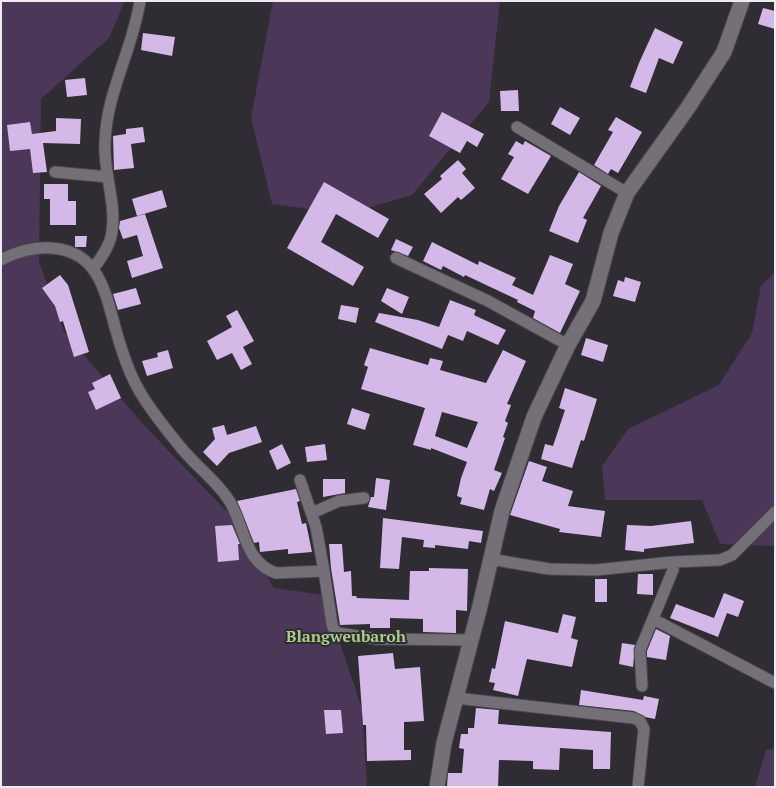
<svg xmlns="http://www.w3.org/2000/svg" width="776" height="788" font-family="'PT Serif',serif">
<rect width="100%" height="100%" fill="#302c34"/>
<!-- green -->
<path fill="#4b3757" d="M 1,1 L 125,1 L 109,38 L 41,99 L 39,261 L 64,332 L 143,424 L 233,518 L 274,588 L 324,595 L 362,709 L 367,787 L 1,787 Z
M 273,1 L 500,1 L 489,102 L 412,195 L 347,214 L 272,204 L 251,118 Z
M 775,272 L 775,546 L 720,544 L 702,500 L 605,500 L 602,466 L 628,429 L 719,385 L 752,333 L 761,286 Z
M 775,748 L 775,787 L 755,787 L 766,750 Z"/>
<!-- building -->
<path fill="#d4b8e8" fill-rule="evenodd" d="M 763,8 L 775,11 L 775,29 L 758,24 Z
M 655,28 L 683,42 L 673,64 L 659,58 L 646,93 L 630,87 L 639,63 Z
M 143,33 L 175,37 L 172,56 L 141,50 Z
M 85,78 L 87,95 L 67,97 L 65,80 Z
M 518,90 L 519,111 L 501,111 L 500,91 Z
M 560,107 L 580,118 L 570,135 L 551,124 Z
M 442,112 L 484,134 L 477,147 L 467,141 L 460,153 L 429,136 Z
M 616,117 L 642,132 L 618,173 L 611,169 L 608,174 L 594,165 L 613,132 L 608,130 Z
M 56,118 L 81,119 L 80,144 L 43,143 L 47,172 L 33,173 L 30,149 L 10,151 L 7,125 L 30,122 L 32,134 L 56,131 Z
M 143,127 L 145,142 L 131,144 L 134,168 L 114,170 L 113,136 L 126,134 L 126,129 Z
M 516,141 L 523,145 L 525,141 L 551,156 L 528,194 L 501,179 L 514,157 L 508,154 Z
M 458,160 L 466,169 L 462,173 L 475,188 L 461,200 L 458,197 L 441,213 L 424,194 L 442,179 L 440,176 Z
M 579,172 L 601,186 L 583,218 L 587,220 L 578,243 L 549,231 L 559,206 Z
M 324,182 L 389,219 L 378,238 L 336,214 L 321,242 L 364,267 L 353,286 L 287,248 Z
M 44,184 L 68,184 L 68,201 L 76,201 L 76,225 L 50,225 L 50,199 L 44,199 Z
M 162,190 L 167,207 L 137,216 L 132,199 Z
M 145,214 L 163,268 L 132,278 L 127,261 L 143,256 L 137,235 L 123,239 L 119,228 L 120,221 Z
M 75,236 L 87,236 L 86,247 L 75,247 Z
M 396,239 L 413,247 L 408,256 L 391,250 Z
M 432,242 L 478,265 L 479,261 L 516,278 L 512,285 L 533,295 L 550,255 L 573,264 L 565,284 L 580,291 L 560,333 L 533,318 L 535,311 L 517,302 L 518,300 L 465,275 L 464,277 L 443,266 L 441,270 L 423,261 Z
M 60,275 L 68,285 L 89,352 L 74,357 L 63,321 L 60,322 L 55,306 L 42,288 Z
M 625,277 L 641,282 L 635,302 L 613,296 L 618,280 L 624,282 Z
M 136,288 L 141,304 L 118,310 L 113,294 Z
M 387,288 L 409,297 L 402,314 L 381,301 Z
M 450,300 L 476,310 L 474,315 L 506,330 L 498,345 L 467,331 L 463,341 L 448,335 L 442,349 L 375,322 L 379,313 L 418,320 L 439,327 Z
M 341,305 L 359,308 L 356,323 L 338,319 Z
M 237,310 L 254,341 L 243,347 L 252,364 L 241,370 L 232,353 L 217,360 L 207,341 L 232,327 L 226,316 Z
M 586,338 L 608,345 L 603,362 L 581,355 Z
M 370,348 L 428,365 L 430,358 L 443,361 L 440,370 L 486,383 L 503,350 L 526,361 L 507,404 L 511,405 L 505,421 L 508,423 L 503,437 L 505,438 L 494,470 L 502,473 L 494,491 L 490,489 L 484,510 L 460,504 L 462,498 L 457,496 L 461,478 L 467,462 L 431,448 L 431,450 L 413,445 L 425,408 L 361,389 L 368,367 L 364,365 ZM 442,412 L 478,422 L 467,448 L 435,436 Z
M 168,350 L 173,368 L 147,376 L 142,361 L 158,357 L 157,353 Z
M 110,374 L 121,398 L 96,410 L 88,392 L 95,389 L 92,383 Z
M 565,388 L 597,399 L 584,441 L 581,440 L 572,468 L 541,459 L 545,444 L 553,446 L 565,410 L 559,408 Z
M 352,408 L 370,414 L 365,430 L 347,424 Z
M 224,425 L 227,435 L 256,426 L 262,442 L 229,453 L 217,466 L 203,452 L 215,439 L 212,428 Z
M 282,444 L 291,463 L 277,470 L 269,451 Z
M 325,444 L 327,460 L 307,462 L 305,447 Z
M 529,461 L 547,467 L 542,481 L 573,491 L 568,506 L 605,511 L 601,537 L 559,532 L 560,529 L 510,515 Z
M 376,478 L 390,480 L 386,510 L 368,507 L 371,497 L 374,497 Z
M 323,479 L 345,479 L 345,493 L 323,497 Z
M 296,489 L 300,501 L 297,502 L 302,524 L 306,523 L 312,552 L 288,554 L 288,549 L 260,552 L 259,542 L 254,543 L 237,501 Z
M 383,518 L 483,531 L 481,543 L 469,541 L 468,549 L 435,545 L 435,548 L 423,547 L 424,540 L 402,537 L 399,569 L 380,568 Z
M 691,521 L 694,543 L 644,549 L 644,552 L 625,550 L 627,525 L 651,526 Z
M 232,525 L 240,544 L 238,544 L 239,560 L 218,562 L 215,526 Z
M 329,544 L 342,544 L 344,572 L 351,571 L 352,596 L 356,596 L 357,598 L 409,600 L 410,571 L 429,571 L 429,568 L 468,569 L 467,611 L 456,610 L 456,633 L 423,632 L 423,619 L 390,618 L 390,628 L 370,628 L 370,624 L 340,625 L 331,568 Z
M 638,574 L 653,574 L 653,595 L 637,594 Z
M 595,579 L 607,579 L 607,602 L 595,602 Z
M 724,593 L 744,601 L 738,617 L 727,613 L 718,637 L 670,618 L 676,604 L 714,618 Z
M 563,614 L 576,617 L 571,638 L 578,640 L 572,667 L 527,659 L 518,696 L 493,690 L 495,683 L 489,682 L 492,668 L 495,669 L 505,621 L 558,633 Z
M 656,629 L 670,636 L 666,660 L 647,657 L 647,651 Z
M 622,643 L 635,645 L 633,667 L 619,664 Z
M 393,653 L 395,669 L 420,667 L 424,721 L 404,722 L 404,750 L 411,750 L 411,760 L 367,761 L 366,725 L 363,725 L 358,656 Z
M 581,690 L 643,700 L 644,696 L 659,699 L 655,719 L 645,717 L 634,711 L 579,705 Z
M 476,708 L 499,710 L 498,724 L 611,732 L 610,769 L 593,769 L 593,750 L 560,748 L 559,770 L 533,769 L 533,761 L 499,760 L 498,787 L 447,786 L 448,773 L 462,773 L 464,749 L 459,748 L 461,734 L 468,734 L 468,728 L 474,728 Z
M 324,710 L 341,710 L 343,733 L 326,734 Z"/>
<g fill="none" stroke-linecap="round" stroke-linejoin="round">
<defs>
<path id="street" d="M 517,127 L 627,193
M 55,172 L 108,177
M 396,258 L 488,301 L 568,345
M 1,260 C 15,252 34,247 50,248 C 98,250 105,291 115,327 C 121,349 128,372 140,392 C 152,412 168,432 183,450 C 198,468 218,482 230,502 C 245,527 244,562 276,573 L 324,571 L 332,624 L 334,630 L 338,633 L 377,639 L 471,640
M 93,269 C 100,259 108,249 111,237 C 118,206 103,173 105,143 C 106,93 133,49 140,1
M 300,480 L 316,527 L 324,571
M 312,513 L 339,501 L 364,498
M 490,559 L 549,569 L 596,570 L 673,562 L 673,570 L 640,650 L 642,686
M 673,562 L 720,560 L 732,555 L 775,512
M 653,619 L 775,683
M 456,698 L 633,718 L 640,721 L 644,729 L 638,787"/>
<path id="secondary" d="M 437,787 L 444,743 L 480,606 L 502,511 L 534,417 L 568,345 L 593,301 L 611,233 L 627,193 L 687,109 L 724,52 L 742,1"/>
</defs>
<!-- street casing -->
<use href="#street" stroke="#4b484e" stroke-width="13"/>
<!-- secondary casing -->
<use href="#secondary" stroke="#4b484e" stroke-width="17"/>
<!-- street -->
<use href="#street" stroke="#757078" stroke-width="11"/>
<!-- secondary -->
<use href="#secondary" stroke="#757078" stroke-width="15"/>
</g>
<g text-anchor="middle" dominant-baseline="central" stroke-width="4" stroke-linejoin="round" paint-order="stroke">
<!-- quarter labels -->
<g font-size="16" font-weight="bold" fill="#a9ce8a" stroke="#302c34">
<text x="346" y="636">Blangweubaroh</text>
</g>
</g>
<!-- border -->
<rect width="776" height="788" fill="none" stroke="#eeebf0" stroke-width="4"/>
</svg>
